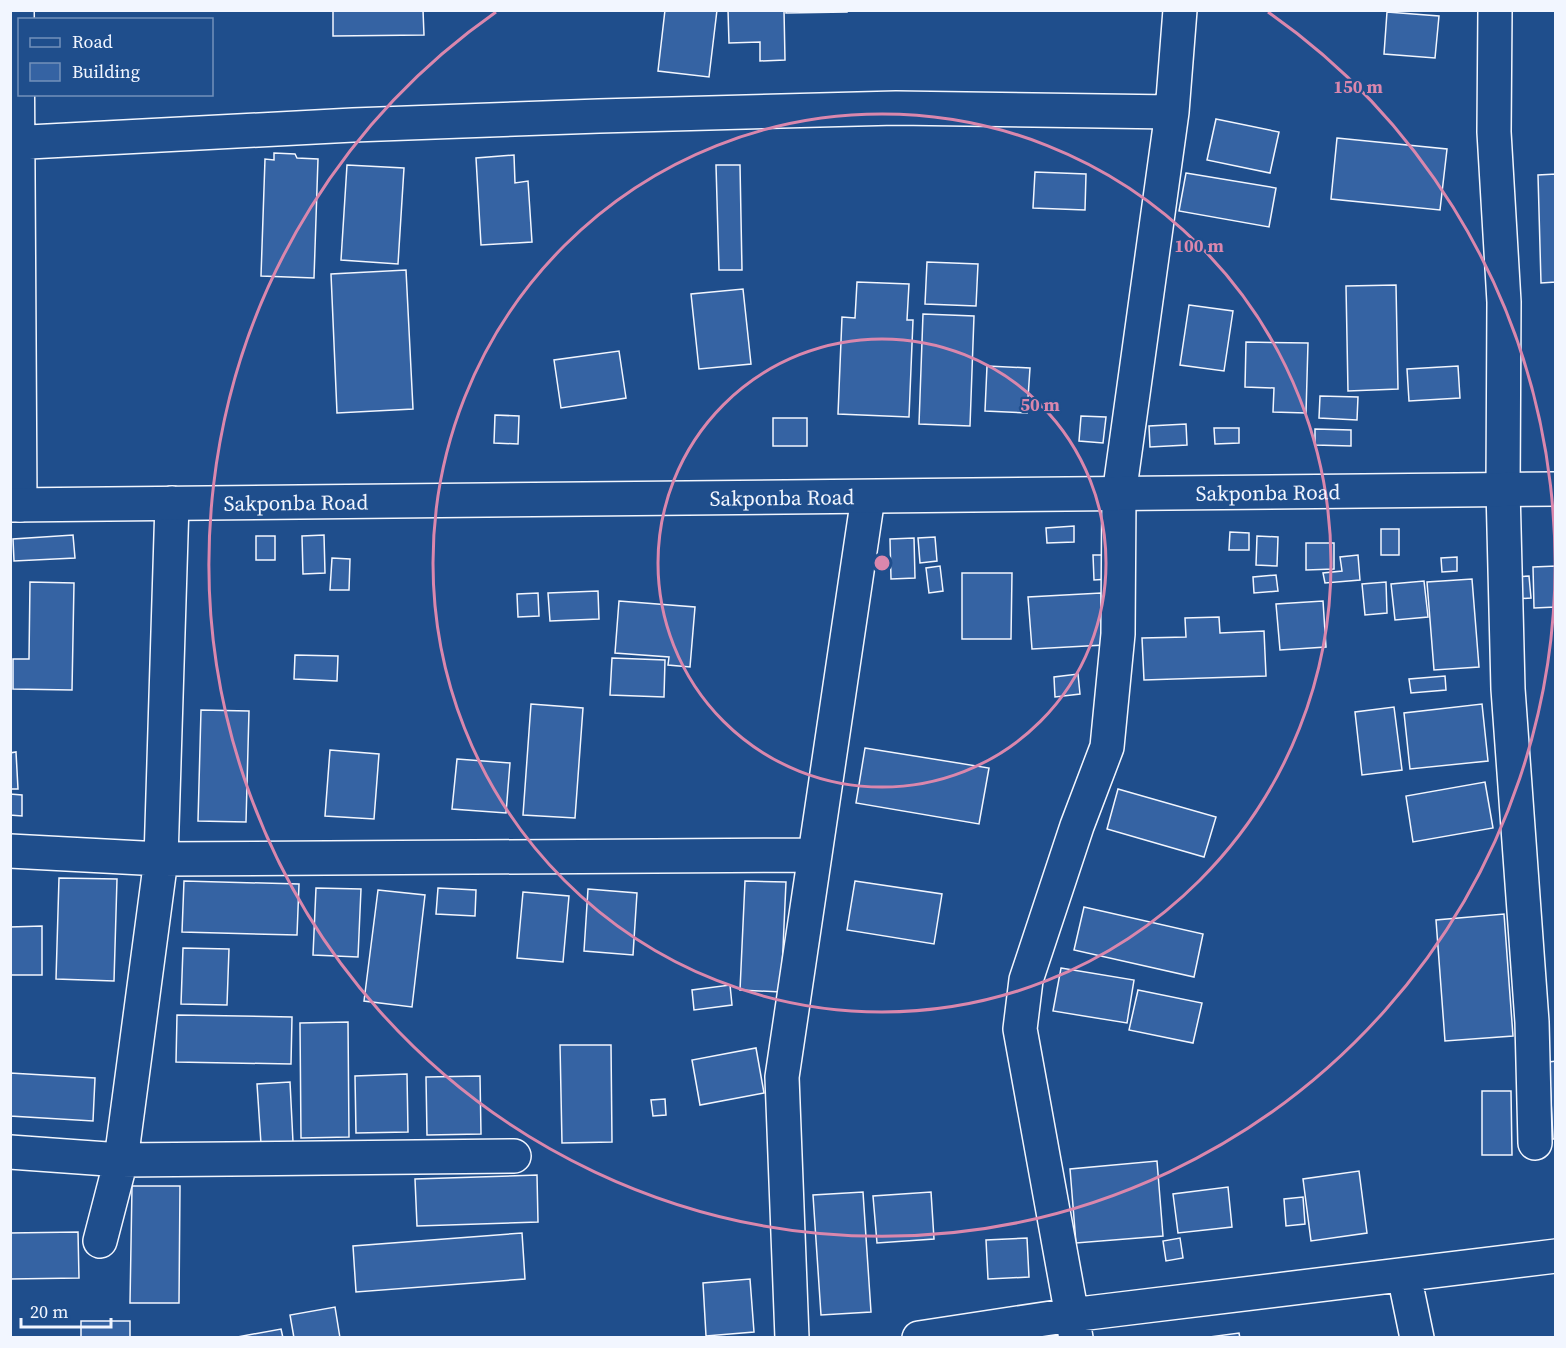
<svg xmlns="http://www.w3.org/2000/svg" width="1566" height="1348" font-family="'Source Serif 4',serif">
<rect width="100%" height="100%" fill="#1f4e8c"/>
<!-- building -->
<path fill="#3563a3" stroke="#f2f6ff" stroke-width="1.5" d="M 333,10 L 423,10 L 424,35 L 333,36 Z
M 665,10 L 717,10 L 709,77 L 658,71 Z
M 728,10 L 784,10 L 785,60 L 760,61 L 760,42 L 729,43 Z
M 786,10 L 847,10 L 847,12 L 786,13 Z
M 1387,12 L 1439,16 L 1435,58 L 1384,54 Z
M 1216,119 L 1279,132 L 1270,173 L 1207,160 Z
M 1337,138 L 1447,149 L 1440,210 L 1331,199 Z
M 274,153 L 295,154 L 297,158 L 318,159 L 314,278 L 261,276 L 265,159 L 274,160 Z
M 514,155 L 515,183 L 528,181 L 532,242 L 481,245 L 476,158 Z
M 347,165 L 404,168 L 398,264 L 341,260 Z
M 716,165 L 740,165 L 742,270 L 719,270 Z
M 1035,172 L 1086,174 L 1085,210 L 1033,208 Z
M 1186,173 L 1276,188 L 1269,227 L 1179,211 Z
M 1556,174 L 1556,282 L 1541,283 L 1538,175 Z
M 927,262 L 978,264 L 976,306 L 925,304 Z
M 406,270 L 413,409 L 337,413 L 331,274 Z
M 857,282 L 909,284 L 907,320 L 913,320 L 909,417 L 838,414 L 842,317 L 855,318 Z
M 1396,285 L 1398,389 L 1348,391 L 1346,286 Z
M 743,289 L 751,364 L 699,369 L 691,294 Z
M 1189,305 L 1233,311 L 1224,371 L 1180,365 Z
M 923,314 L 974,316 L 970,426 L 919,424 Z
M 1246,342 L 1308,343 L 1306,413 L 1273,412 L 1274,388 L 1245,387 Z
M 619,351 L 626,398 L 561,408 L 554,360 Z
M 987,366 L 1030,368 L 1027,413 L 985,411 Z
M 1458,366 L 1460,398 L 1409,401 L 1407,369 Z
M 1320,396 L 1358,397 L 1357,420 L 1319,418 Z
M 495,415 L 519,416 L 518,444 L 494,443 Z
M 1081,416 L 1106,417 L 1103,443 L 1079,441 Z
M 773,418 L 807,418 L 807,446 L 773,446 Z
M 1186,424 L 1187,445 L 1150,447 L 1149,426 Z
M 1214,428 L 1239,428 L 1239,443 L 1215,444 Z
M 1315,429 L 1351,430 L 1351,446 L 1315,445 Z
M 1074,526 L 1074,542 L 1047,543 L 1046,528 Z
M 1381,529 L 1399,529 L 1399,555 L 1381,555 Z
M 1230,532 L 1249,533 L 1249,550 L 1229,550 Z
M 73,535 L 75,558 L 14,561 L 13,539 Z
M 324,535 L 325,573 L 303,574 L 302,536 Z
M 256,536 L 275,536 L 275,560 L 256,560 Z
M 1257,536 L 1278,537 L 1277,566 L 1256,565 Z
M 935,537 L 937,561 L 920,563 L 918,538 Z
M 914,538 L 915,578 L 891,579 L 890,539 Z
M 1306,543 L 1334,543 L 1334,569 L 1306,570 Z
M 1093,555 L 1109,555 L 1109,579 L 1094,580 Z
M 1358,555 L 1360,580 L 1325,583 L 1323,573 L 1342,571 L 1340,557 Z
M 1457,557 L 1457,571 L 1442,572 L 1441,558 Z
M 332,558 L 350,559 L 349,590 L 330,590 Z
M 940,566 L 943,591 L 929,593 L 926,568 Z
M 1556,566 L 1556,607 L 1534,608 L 1533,567 Z
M 962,573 L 1012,573 L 1011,639 L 962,639 Z
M 1276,575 L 1278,591 L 1254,593 L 1253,577 Z
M 1529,576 L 1531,598 L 1516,599 L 1515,577 Z
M 1472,579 L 1479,667 L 1434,670 L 1427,582 Z
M 1424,581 L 1428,617 L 1395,620 L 1391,584 Z
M 30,582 L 74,583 L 72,690 L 13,689 L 13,659 L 29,659 Z
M 1386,582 L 1387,613 L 1365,615 L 1362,584 Z
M 598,591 L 599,619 L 550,621 L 548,593 Z
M 538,593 L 539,616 L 518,617 L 517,594 Z
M 1101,593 L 1104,645 L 1032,649 L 1028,597 Z
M 619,601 L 695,607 L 690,667 L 668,665 L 669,657 L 615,653 Z
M 1323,601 L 1326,647 L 1280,650 L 1276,604 Z
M 1219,617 L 1220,633 L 1264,631 L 1266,676 L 1144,680 L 1142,638 L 1186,637 L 1185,618 Z
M 295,655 L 338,656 L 337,681 L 294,679 Z
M 612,658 L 665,660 L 664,697 L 610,695 Z
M 1078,674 L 1080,694 L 1055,697 L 1054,677 Z
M 1445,676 L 1446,690 L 1411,693 L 1409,679 Z
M 531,704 L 583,708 L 575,818 L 523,815 Z
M 1482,704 L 1488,761 L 1410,769 L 1404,713 Z
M 1394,707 L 1402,770 L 1362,775 L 1355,712 Z
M 201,710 L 249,711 L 246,822 L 198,821 Z
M 865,748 L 989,768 L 979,824 L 856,803 Z
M 330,750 L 379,754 L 374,819 L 325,816 Z
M 16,752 L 18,789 L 10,789 L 10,753 Z
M 457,759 L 510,763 L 506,813 L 452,809 Z
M 1485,782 L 1493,828 L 1413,842 L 1406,796 Z
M 1118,789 L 1216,817 L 1204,857 L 1107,829 Z
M 10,794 L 22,795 L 22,816 L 10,815 Z
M 59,878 L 117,879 L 114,981 L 56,979 Z
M 184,881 L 299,884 L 297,935 L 182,932 Z
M 745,881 L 786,882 L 781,992 L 740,990 Z
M 855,881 L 942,894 L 934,944 L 847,930 Z
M 316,888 L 361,889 L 358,957 L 313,955 Z
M 438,888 L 476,890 L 475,916 L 436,914 Z
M 588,889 L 637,893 L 633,955 L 584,951 Z
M 378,890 L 425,895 L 412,1007 L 364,1001 Z
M 523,892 L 569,896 L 563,962 L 517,958 Z
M 1084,907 L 1203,934 L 1194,977 L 1074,950 Z
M 1504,914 L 1513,1036 L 1445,1041 L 1436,920 Z
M 42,926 L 42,975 L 10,975 L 10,927 Z
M 183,948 L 229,949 L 227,1005 L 181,1004 Z
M 1061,968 L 1134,980 L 1127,1023 L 1053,1011 Z
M 730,985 L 732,1005 L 694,1010 L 692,990 Z
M 1138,990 L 1202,1003 L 1193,1043 L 1129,1030 Z
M 177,1015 L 292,1017 L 291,1064 L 176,1062 Z
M 348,1022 L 349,1137 L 301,1138 L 300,1023 Z
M 560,1045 L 611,1045 L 612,1142 L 562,1143 Z
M 756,1048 L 764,1093 L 700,1105 L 692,1060 Z
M 1556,1061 L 1556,1139 L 1553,1139 L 1549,1062 Z
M 10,1073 L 95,1078 L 93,1121 L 10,1116 Z
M 407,1074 L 408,1132 L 356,1133 L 355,1076 Z
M 480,1076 L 481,1134 L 427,1135 L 426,1077 Z
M 290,1082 L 293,1142 L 261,1144 L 257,1084 Z
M 1482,1091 L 1511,1091 L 1512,1155 L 1482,1155 Z
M 665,1099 L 666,1115 L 653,1116 L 651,1100 Z
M 1157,1161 L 1163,1236 L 1076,1243 L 1070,1169 Z
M 1359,1171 L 1367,1233 L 1311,1241 L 1303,1179 Z
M 537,1175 L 538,1222 L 417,1226 L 415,1179 Z
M 132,1186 L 180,1186 L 179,1303 L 130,1303 Z
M 1228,1187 L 1232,1227 L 1178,1233 L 1173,1194 Z
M 863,1192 L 871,1312 L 821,1315 L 813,1195 Z
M 931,1192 L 934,1239 L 877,1243 L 873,1196 Z
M 1303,1197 L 1305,1224 L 1286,1226 L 1284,1199 Z
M 78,1232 L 79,1278 L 10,1279 L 10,1233 Z
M 522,1233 L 525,1279 L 356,1292 L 353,1246 Z
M 1027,1238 L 1029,1277 L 988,1279 L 986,1240 Z
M 1180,1238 L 1183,1258 L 1166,1261 L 1163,1241 Z
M 750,1279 L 754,1332 L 706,1336 L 703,1283 Z
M 335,1307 L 340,1338 L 294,1338 L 290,1315 Z
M 81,1321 L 130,1321 L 130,1338 L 81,1338 Z
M 281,1329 L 283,1338 L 232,1338 Z
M 1239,1333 L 1240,1338 L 1202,1338 Z"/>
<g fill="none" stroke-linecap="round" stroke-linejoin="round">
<defs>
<path id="minor" d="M 17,10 L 20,505
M 1495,10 L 1494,132 L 1504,302 L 1503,489 L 1508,689 L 1532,1022 L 1535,1143
M 10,143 L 353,125 L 599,116 L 896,108 L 1172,112
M 10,851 L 161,859 L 815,855
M 10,1152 L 121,1160 L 514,1156
M 100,1241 L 121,1160 L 161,859 L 172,503
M 1404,1275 L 1417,1338
M 792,1338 L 782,1077 L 868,497
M 919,1338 L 1071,1315 L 1556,1256
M 1076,1338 L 1020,1029 L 1026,980 L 1077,826 L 1107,747 L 1118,634 L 1119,495 L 1172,112 L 1180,10"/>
<g id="major">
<path id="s1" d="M 10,505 L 1556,489"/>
</g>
</defs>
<!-- minor casing -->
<use href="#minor" stroke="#f2f6ff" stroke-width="36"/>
<!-- major casing -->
<use href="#major" stroke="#f2f6ff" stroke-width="36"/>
<!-- minor -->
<use href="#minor" stroke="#1f4e8c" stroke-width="33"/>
<!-- major -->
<use href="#major" stroke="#1f4e8c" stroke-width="33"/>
</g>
<!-- distance rings -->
<g fill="none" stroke="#da87ad" stroke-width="3">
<circle cx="882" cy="563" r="224"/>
<circle cx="882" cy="563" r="449"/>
<path d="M1268 12A673 673 0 1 1 496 12"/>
</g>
<g text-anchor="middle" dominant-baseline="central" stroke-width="4.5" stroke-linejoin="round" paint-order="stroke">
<!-- street labels -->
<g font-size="21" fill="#f2f6ff" stroke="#1f4e8c">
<text stroke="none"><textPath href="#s1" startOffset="1258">Sakponba Road</textPath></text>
<text stroke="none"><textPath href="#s1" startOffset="772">Sakponba Road</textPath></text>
<text stroke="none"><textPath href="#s1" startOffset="286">Sakponba Road</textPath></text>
</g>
</g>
<circle cx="882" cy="563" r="9" fill="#da87ad" stroke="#1f4e8c" stroke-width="3"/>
<g font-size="18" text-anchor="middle" font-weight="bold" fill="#da87ad" stroke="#1f4e8c" stroke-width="4.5" stroke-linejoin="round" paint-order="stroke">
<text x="1358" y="93">150 m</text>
<text x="1199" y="252">100 m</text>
<text x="1040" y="411">50 m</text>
</g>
<!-- border -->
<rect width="1566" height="1348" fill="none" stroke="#f2f6ff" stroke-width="24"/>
<!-- legend -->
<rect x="18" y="18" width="195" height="78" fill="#1f4e8c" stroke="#7391ba" stroke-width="1.5"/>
<rect x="30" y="38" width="30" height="9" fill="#1f4e8c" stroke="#7391ba" stroke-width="1.5"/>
<text x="72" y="48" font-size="18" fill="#f2f6ff">Road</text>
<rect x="30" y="63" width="30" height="18" fill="#3563a3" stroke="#7391ba" stroke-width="1.5"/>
<text x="72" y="78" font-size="18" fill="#f2f6ff">Building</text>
<!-- scale -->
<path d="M21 1318v9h90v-9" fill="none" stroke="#f2f6ff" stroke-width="3"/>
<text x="30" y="1318" font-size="18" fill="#f2f6ff" stroke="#1f4e8c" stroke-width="4.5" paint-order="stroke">20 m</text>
</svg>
